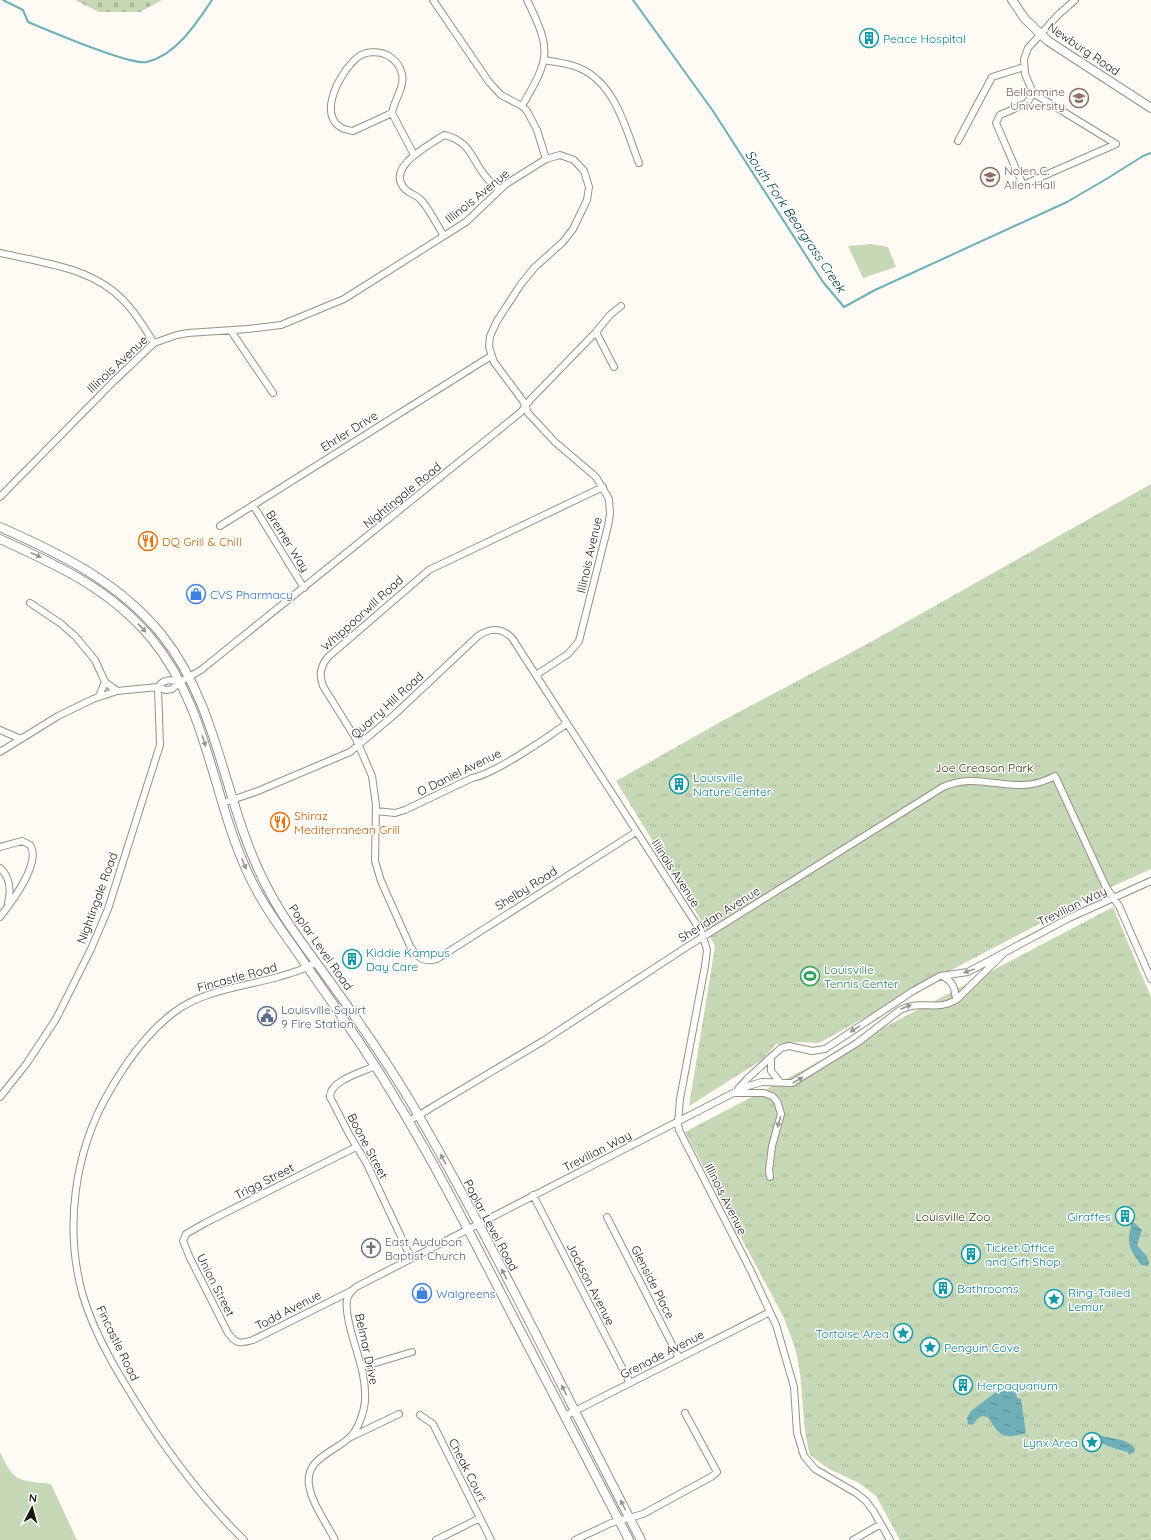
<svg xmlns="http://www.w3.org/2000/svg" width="1151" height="1540" font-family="Quicksand,sans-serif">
<defs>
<pattern id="cemetery-stones" width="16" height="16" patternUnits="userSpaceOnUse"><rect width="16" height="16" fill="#c6d8b5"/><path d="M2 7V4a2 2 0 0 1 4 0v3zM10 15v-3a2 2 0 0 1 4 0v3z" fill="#aab99b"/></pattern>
<pattern id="park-tufts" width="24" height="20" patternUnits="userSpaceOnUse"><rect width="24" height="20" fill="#c6d8b5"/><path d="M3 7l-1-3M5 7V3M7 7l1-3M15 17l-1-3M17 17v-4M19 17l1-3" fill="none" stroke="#aab99b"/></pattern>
<pattern id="water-ripples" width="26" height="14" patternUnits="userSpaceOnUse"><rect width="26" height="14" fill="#6fafb8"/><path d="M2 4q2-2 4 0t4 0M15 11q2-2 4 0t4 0" fill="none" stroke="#5a8d94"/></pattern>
</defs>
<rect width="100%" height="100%" fill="#fffaf3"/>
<!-- green -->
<path fill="#c6d8b5" d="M 871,244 L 888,247 L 896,267 L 863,278 L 848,246 Z
M 0,1452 C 14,1483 18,1480 51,1484 L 77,1540 L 0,1540 Z"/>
<!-- cemetery -->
<path fill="url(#cemetery-stones)" d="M 75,0 L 162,0 L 140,12 L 99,12 Z"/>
<!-- park -->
<path fill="url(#park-tufts)" d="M 1151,484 L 1151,869 L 1098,893 L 940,976 L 819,1043 L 798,1042 L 776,1044 L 762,1060 L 689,1106 L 715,946 L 704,925 L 616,781 L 722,721 L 869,643 Z
M 1113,907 L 1151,997 L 1151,1540 L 900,1540 L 876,1496 L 859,1483 L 829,1469 L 810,1455 C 800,1419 805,1380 794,1345 C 791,1336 787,1327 784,1318 L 685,1132 Z"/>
<!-- water -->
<path fill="url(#water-ripples)" d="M 1132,1221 L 1142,1230 L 1137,1245 L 1147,1257 L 1149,1262 L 1148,1266 L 1141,1265 C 1127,1246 1127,1243 1132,1221 Z
M 1006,1388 L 1016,1393 L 1017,1398 L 1021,1399 L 1026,1433 C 1004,1440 999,1436 988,1417 L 982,1416 L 977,1419 L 973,1425 L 968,1424 L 967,1418 L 971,1411 L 1000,1389 Z
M 1097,1434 C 1109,1440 1125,1436 1135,1449 L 1134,1452 L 1129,1455 L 1128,1452 L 1116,1449 L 1096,1441 L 1095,1436 Z"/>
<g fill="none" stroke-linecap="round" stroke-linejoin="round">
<!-- stream -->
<path stroke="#6fafb8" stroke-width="2" d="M 3,0 L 23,10 L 28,22 C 47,30 131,66 147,62 C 176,55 196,24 212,0
M 633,0 L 713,111 L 823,282 L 844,307 L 875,290 L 1067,202 L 1108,178 L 1143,156 L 1151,153"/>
<defs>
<path id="street" d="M 433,0 L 489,82 L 501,95 L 522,106 L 527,111 L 537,130 L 546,159
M 544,60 C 554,62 565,63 574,66 C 615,79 625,128 639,163
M 1033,93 L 1027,103 L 1000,115 L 996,123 L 1023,185 L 1116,144 L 1033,93 L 1025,74 L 1024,59 L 1028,48 L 1058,15 L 1075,0
M 522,106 C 550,58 552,51 527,0
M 392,113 L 353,131 C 311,126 338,73 358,57 C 365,51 379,51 387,55 C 395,59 400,66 402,74 C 405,87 394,100 392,113 L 414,155
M 958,141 L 992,77 L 1024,67
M 444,236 C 437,225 430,210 421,200 C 417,195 410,194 406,190 C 383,168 430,145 444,135 C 469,141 470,155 483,173 C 487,179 493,185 498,190
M 0,253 C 43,263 92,267 124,301 C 136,313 145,329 154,343
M 231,331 L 273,393
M 596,332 L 614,367
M 603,487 L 429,570 L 328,657 C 320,667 319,675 323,686 L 356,739 L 372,776 L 376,805 L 375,861 L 381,881 L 410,946 C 416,957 425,963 437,959 L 636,832
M 0,497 L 114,381 L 154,343 L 177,335 L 188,333 L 248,329 L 281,325 L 344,299 L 466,222 L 506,184 L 546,159 L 560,155 L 574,160 L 584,171 L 589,187 L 587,200 L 573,229 L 563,242 L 535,267 L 521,284 L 497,321 L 490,336 L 489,347 L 494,362 L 523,401 L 528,413 L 555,442 L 596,477 L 609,499 L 610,514 L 608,526 L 579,641 L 568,654 L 536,675
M 253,505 L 304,588
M 220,526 L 491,356
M 30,603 L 60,623 L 75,636 L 95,660 L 105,682 L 117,691
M 158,687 C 164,678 171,680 180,682
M 99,696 L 105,682
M 0,730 L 21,739
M 0,752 L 58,716 L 93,699 L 117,691 L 158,687 L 166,690 L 172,689 L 180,682 L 201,670 L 521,412 L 530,400 L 596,332 L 610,315 L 621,306
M 223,803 L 258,791 L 350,752 L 394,715 L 478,636 C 490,628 501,627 512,638 L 702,933 L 707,950 L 705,966 L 680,1099 L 678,1123 L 679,1130 L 751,1271 L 776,1325 L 794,1387 L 797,1433 L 804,1456 L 815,1469 L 856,1493 L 866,1501 L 874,1512 L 890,1540
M 376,811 L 395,813 L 405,810 L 472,778 C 494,774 547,738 566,724
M 0,847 L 22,841 L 30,845 C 42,862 11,903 0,917
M 0,868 C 10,877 11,891 8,903
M 942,976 C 953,981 955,988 956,1000
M 771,1057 L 771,1071 L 780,1082
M 375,1066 C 363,1072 329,1081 330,1097 L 349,1134 L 367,1164 L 411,1258
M 738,1089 L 748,1078 L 781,1048 L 789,1046 L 812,1051 L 825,1049 L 913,991 L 940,976 L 968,972 L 1069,918 L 1151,881
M 736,1093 L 764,1093 L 772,1096 L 777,1101 L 781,1114 L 772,1146 L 769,1170 L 770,1177
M 0,1097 L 27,1063 L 56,1019 L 91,949 L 108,909 L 160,745 L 158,687
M 409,1121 L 543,1041 L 685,948 L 943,787 C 982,769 1014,799 1055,776 L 1106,887 L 1119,906 L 1151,979
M 533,1195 L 630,1383
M 607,1217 L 679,1358
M 351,1291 L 253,1340 C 240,1344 236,1344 228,1333 L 190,1258 L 183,1241 L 186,1234 L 205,1223 L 356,1147
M 362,1367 L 412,1352
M 420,1415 L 433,1424 L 491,1540
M 565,1416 L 770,1312
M 351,1437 L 399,1414
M 244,1540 C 207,1504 175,1462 146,1418 C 122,1380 96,1339 83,1296 C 64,1229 74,1152 109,1092 C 126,1062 146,1034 173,1013 C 203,990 242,987 278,977 C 291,973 305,970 316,962
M 335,1540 C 327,1524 311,1502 309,1485 C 305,1458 335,1452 350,1437 C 358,1430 364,1412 365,1401 C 367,1372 353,1346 348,1318 C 347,1312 346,1305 347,1300 C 348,1294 352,1291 356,1287 L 745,1087 L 762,1082 L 792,1083 L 857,1043 L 900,1010 C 922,999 935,1012 956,1000 L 1004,953
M 436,1540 L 480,1518
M 575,1540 L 611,1523 L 643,1514 L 711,1477 L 717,1472 L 685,1413
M 853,1540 L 881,1524"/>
<path id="secondary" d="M 1012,0 L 1025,19 L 1048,41 L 1151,108
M 0,527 C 61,554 119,582 162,635 C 221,709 224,808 268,889 C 284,920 306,948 326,976 C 355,1016 383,1056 409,1099 C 493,1242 564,1393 641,1540
M 0,539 C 57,565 109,588 151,638 C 213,713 212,811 258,893 C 269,913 282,931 295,949 C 328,998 363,1044 393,1095 C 434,1162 470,1233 506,1303 C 547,1382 588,1461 629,1540"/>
</defs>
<!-- street casing -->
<use href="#street" stroke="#979185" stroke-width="8"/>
<!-- secondary casing -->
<use href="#secondary" stroke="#979185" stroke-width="10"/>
<!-- street -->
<use href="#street" stroke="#fff" stroke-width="6"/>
<!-- secondary -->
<use href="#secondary" stroke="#fff" stroke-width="8"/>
</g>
<!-- one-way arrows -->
<defs><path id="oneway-solid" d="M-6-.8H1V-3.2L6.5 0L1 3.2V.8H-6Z"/></defs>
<g fill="#989795">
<use href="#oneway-solid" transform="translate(36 555) rotate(24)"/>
<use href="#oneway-solid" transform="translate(142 628) rotate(47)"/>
<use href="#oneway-solid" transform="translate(204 741) rotate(73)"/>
<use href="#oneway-solid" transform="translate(244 864) rotate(67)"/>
<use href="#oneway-solid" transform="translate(969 971) rotate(161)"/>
<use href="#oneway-solid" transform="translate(906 1007) rotate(-23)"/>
<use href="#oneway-solid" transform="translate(855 1029) rotate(148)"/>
<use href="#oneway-solid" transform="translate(798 1080) rotate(-30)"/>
<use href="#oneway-solid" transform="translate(779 1122) rotate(106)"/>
<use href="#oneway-solid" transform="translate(443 1159) rotate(-119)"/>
<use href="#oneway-solid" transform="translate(504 1274) rotate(-118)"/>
<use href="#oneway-solid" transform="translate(564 1390) rotate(-117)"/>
<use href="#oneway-solid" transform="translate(623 1505) rotate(-117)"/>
</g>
<!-- icons -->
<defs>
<symbol id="building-ring" viewBox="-11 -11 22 22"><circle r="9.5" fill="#fff" stroke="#0f9aa8" stroke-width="1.5"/><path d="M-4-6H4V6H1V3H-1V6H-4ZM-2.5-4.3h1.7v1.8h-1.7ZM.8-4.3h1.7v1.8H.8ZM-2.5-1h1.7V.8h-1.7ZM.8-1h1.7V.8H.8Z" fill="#0f9aa8"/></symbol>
<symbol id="university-ring" viewBox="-11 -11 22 22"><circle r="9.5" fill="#fff" stroke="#8d6e63" stroke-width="1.5"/><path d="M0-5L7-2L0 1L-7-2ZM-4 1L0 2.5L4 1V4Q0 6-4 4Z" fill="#8d6e63"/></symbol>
<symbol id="restaurant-ring" viewBox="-11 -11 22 22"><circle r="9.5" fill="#fff" stroke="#e8710a" stroke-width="1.5"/><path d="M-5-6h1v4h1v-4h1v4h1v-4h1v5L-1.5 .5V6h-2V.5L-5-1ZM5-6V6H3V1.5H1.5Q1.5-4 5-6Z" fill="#e8710a"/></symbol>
<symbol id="shop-ring" viewBox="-11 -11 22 22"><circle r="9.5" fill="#fff" stroke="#3f7fe0" stroke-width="1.5"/><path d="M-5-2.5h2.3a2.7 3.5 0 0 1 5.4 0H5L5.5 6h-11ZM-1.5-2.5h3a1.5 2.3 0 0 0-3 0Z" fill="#3f7fe0"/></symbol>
<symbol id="stadium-ring" viewBox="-11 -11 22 22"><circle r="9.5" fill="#fff" stroke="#2e9e5b" stroke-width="1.5"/><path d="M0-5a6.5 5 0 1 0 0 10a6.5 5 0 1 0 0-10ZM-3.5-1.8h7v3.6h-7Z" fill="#2e9e5b"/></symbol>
<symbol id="civic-ring" viewBox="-11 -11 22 22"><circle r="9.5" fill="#fff" stroke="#5c6f8a" stroke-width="1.5"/><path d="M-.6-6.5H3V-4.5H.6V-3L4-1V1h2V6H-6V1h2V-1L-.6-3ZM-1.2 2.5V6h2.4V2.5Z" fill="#5c6f8a"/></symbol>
<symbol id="church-ring" viewBox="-11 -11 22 22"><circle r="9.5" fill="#fff" stroke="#6b7280" stroke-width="1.5"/><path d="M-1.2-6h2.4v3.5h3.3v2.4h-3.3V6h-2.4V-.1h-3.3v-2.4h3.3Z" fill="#6b7280"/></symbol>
<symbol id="sight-ring" viewBox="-11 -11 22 22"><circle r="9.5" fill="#fff" stroke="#0f9aa8" stroke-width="1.5"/><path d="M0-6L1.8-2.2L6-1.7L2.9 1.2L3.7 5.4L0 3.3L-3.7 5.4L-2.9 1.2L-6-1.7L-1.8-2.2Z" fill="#0f9aa8"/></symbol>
</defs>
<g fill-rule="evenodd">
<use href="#building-ring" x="858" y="27" width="22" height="22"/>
<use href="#university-ring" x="1068" y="87" width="22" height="22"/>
<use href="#university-ring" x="979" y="166" width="22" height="22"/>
<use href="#restaurant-ring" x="137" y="530" width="22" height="22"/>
<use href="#shop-ring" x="185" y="583" width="22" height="22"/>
<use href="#building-ring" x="668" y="773" width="22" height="22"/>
<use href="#restaurant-ring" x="269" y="811" width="22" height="22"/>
<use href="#building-ring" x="341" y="948" width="22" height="22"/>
<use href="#stadium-ring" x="799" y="965" width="22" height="22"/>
<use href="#civic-ring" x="256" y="1005" width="22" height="22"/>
<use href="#building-ring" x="1114" y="1205" width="22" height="22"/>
<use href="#church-ring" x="360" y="1237" width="22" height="22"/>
<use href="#building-ring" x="960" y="1243" width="22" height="22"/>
<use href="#building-ring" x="932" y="1277" width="22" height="22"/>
<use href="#shop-ring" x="411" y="1282" width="22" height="22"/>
<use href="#sight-ring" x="1043" y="1288" width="22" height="22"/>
<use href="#sight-ring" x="892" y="1322" width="22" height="22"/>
<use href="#sight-ring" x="919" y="1336" width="22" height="22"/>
<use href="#building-ring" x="952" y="1374" width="22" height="22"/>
<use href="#sight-ring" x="1081" y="1431" width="22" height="22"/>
</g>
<g text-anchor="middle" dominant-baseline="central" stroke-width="3" stroke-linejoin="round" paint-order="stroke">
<!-- culture labels -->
<g font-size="12" fill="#0d838f" stroke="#fff" text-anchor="start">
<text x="883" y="38">Peace Hospital</text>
<text x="693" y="777">Louisville<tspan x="693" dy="14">Nature Center</tspan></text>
<text x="366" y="952">Kiddie Kampus<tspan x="366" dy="14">Day Care</tspan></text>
<text x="1111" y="1216" text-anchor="end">Giraffes</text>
<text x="985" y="1247">Ticket Office<tspan x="985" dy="14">and Gift Shop</tspan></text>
<text x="957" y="1288">Bathrooms</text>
<text x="1068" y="1292">Ring-Tailed<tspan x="1068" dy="14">Lemur</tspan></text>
<text x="889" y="1333" text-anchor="end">Tortoise Area</text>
<text x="944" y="1347">Penguin Cove</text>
<text x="977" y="1385">Herpaquarium</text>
<text x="1078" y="1442" text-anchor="end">Lynx Area</text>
</g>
<!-- street labels -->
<g font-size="12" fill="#1b1814" stroke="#fff">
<text transform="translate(1084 49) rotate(34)">Newburg Road</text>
<text transform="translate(477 196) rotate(-39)">Illinois Avenue</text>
<text transform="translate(117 364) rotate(-43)">Illinois Avenue</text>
<text transform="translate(349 431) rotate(-32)">Ehrler Drive</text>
<text transform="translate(402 495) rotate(-39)">Nightingale Road</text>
<text transform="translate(288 541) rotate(58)">Bremer Way</text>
<text transform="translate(589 555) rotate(-77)">Illinois Avenue</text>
<text transform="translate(362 613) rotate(-42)">Whippoorwill Road</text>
<text transform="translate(387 705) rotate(-42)">Quarry Hill Road</text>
<text transform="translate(459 772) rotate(-26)">O Daniel Avenue</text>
<text transform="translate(676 873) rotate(57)">Illinois Avenue</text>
<text transform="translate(526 888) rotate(-32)">Shelby Road</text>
<text transform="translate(97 898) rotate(-70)">Nightingale Road</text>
<text transform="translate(1072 906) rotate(-26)">Trevilian Way</text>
<text transform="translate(719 914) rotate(-32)">Sheridan Avenue</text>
<text transform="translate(321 947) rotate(55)">Poplar Level Road</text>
<text transform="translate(237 977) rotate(-15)">Fincastle Road</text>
<text transform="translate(368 1146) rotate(62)">Boone Street</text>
<text transform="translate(597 1151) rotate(-27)">Trevilian Way</text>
<text transform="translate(264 1181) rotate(-27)">Trigg Street</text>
<text transform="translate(726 1199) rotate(63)">Illinois Avenue</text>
<text transform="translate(491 1225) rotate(62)">Poplar Level Road</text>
<text transform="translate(653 1282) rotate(63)">Glenside Place</text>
<text transform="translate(591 1284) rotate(63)">Jackson Avenue</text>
<text transform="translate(216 1285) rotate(63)">Union Street</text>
<text transform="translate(288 1310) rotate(-27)">Todd Avenue</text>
<text transform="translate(118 1343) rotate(64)">Fincastle Road</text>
<text transform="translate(367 1349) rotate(78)">Belmar Drive</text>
<text transform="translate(662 1354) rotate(-27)">Grenade Avenue</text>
<text transform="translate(468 1470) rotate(63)">Cheak Court</text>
</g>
<!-- education labels -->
<g font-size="12" fill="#785e54" stroke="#fff" text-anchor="end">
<text x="1065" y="91">Bellarmine<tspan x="1065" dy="14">University</tspan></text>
<text x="1004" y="170" text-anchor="start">Nolen C.<tspan x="1004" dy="14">Allen Hall</tspan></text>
</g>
<!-- food labels -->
<g font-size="12" fill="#c56008" stroke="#fff" text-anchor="start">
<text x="162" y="541">DQ Grill &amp; Chill</text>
<text x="294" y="815">Shiraz<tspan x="294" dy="14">Mediterranean Grill</tspan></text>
</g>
<!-- shop labels -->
<g font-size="12" fill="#366cbe" stroke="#fff" text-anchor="start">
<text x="210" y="594">CVS Pharmacy</text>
<text x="436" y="1293">Walgreens</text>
</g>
<!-- park labels -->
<g font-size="12" fill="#263a07" stroke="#fff">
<text x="984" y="767">Joe Creason Park</text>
<text x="953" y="1216">Louisville Zoo</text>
</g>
<!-- leisure labels -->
<g font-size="12" fill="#27864d" stroke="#fff" text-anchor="start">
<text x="824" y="969">Louisville<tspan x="824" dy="14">Tennis Center</tspan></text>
</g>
<!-- service labels -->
<g font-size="12" fill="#4e5e75" stroke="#fff" text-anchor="start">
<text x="281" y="1009">Louisville Squirt<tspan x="281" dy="14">9 Fire Station</tspan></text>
</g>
<!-- worship labels -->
<g font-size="12" fill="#5b616d" stroke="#fff" text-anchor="start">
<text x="385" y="1241">East Audubon<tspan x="385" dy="14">Baptist Church</tspan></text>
</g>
<!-- water labels -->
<g font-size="13" font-style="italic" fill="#014147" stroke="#fff">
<text transform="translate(796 221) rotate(56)">South Fork Beargrass Creek</text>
</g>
</g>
<!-- north arrow -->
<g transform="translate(32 1508) rotate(6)" stroke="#ffffff" stroke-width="3" paint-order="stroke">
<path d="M0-3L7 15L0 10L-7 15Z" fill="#1b1814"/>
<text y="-6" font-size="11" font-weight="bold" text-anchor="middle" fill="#1b1814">N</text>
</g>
</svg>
